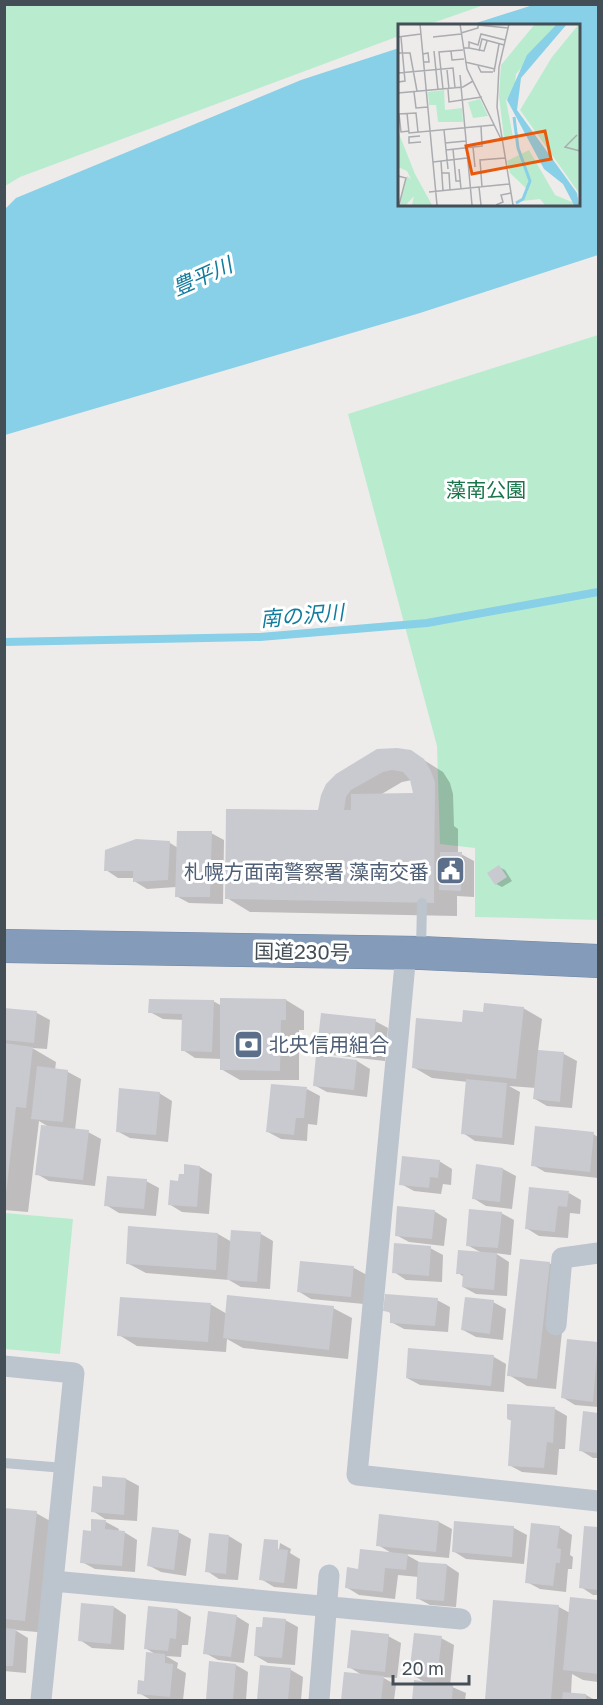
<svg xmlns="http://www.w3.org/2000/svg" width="603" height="1705" font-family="'Golos Text','Noto Sans JP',sans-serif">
<rect width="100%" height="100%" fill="#eeebeb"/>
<!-- green -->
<path fill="#b9ecce" d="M 5,4 L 484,4 L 484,5 L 427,25 L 399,26 L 399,36 L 20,177 L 5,186 Z
M 598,335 L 598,920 L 475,917 L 475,848 L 440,844 L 437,746 L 348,414 Z
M 5,1213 L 73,1219 L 60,1354 L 5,1349 Z"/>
<!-- water -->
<path fill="#87d0e7" d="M 536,4 L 598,5 L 598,255 L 420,313 L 5,435 L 5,209 L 16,198 L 301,80 L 399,48 L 399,204 L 578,204 L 578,26 L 470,25 Z"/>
<!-- shadow -->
<path fill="#0003" fill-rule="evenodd" d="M 378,750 L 411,752 L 443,772 L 450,783 L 453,794 L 454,826 L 458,829 L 458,854 L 461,854 L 474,861 L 474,897 L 457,896 L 457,916 L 250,912 L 227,898 L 319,812 ZM 412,780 L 416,798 L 380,795 L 402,782 Z
M 211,833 L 224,840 L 223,904 L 189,903 L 176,896 L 176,887 L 147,889 L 134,881 L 135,878 L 118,878 L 106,870 L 170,843 L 178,848 Z
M 499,867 L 505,870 L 512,881 L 502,887 L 496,884 Z
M 286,1000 L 304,1011 L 304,1030 L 299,1030 L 299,1080 L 240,1080 L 221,1069 L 222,1059 L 195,1058 L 183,1050 L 184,1020 L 163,1019 L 150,1012 L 213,1001 L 222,1006 Z
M 523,1008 L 542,1019 L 538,1051 L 564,1054 L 577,1061 L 572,1108 L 547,1106 L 535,1099 L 536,1088 L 509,1086 L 520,1092 L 514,1145 L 475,1141 L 463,1133 L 468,1082 L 432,1078 L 413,1067 L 463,1024 L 484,1014 Z
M 4,1010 L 37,1013 L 50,1020 L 47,1049 L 32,1048 L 56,1062 L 55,1070 L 68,1072 L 81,1079 L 75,1130 L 88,1132 L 101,1139 L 95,1186 L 49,1181 L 37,1174 L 49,1127 L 39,1121 L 28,1212 L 4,1210 L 4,1045 L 10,1046 L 4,1043 Z
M 375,1021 L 388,1028 L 385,1061 L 332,1055 L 319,1048 Z
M 317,1057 L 357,1061 L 370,1069 L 367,1097 L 327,1092 L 314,1085 Z
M 307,1089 L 320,1096 L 317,1125 L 308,1124 L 307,1141 L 281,1139 L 268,1132 Z
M 159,1093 L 172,1101 L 168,1142 L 130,1138 L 117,1131 Z
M 593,1134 L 598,1137 L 598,1178 L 545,1172 L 533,1165 Z
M 439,1161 L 452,1169 L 451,1185 L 443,1184 L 441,1194 L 414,1191 L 401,1184 Z
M 200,1167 L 212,1174 L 209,1214 L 182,1212 L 169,1204 L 179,1183 L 185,1176 Z
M 503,1169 L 516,1176 L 512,1209 L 486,1206 L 473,1198 Z
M 146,1181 L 159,1188 L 156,1216 L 119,1213 L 106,1205 Z
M 569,1193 L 581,1200 L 580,1214 L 570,1213 L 568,1238 L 539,1236 L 526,1228 Z
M 434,1211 L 447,1219 L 444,1246 L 409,1242 L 396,1235 Z
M 501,1213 L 514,1220 L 511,1255 L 495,1253 L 509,1262 L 507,1296 L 476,1294 L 463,1287 L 464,1277 L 458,1273 L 482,1253 L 467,1245 Z
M 130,1228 L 218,1234 L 232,1242 L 261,1234 L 273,1241 L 270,1289 L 241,1287 L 229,1280 L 146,1273 L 127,1263 Z
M 430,1248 L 443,1255 L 442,1282 L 406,1280 L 394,1272 Z
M 301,1263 L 354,1268 L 367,1275 L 364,1304 L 311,1299 L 298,1291 Z
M 549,1263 L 568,1274 L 556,1389 L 527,1386 L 509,1375 Z
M 437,1300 L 450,1307 L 448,1332 L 404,1329 L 391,1322 L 392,1314 L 385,1310 Z
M 493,1302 L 506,1309 L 503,1340 L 476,1337 L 463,1330 Z
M 210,1304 L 227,1314 L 333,1308 L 352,1318 L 348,1359 L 243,1348 L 227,1339 L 226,1352 L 137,1346 L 119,1335 Z
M 569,1341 L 598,1344 L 598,1407 L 575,1405 L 562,1397 Z
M 494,1357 L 506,1364 L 504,1392 L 420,1385 L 407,1378 Z
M 555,1409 L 567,1416 L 565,1449 L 559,1449 L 557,1475 L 522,1472 L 509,1465 L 512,1421 L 508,1419 Z
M 584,1413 L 598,1414 L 598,1458 L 593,1458 L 580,1450 Z
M 104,1477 L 126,1479 L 139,1486 L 137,1521 L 105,1519 L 93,1511 L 103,1489 Z
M 4,1509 L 36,1513 L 59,1526 L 48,1633 L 15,1630 L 28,1638 L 26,1673 L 4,1671 Z
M 381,1516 L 439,1522 L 452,1529 L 449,1558 L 405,1554 L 421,1563 L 447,1565 L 459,1573 L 456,1607 L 430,1605 L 417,1598 L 419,1577 L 398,1575 L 395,1599 L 359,1595 L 346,1587 L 359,1570 L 393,1554 L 378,1545 Z
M 93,1521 L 106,1522 L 119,1529 L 118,1532 L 124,1532 L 137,1540 L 135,1572 L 95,1569 L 82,1562 L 92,1533 Z
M 455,1523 L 514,1528 L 527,1535 L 524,1564 L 466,1559 L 453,1551 Z
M 559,1527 L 572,1535 L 570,1555 L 573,1557 L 572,1569 L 568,1569 L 566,1592 L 540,1589 L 527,1582 Z
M 585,1527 L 598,1529 L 598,1595 L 593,1595 L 581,1587 Z
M 178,1532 L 191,1539 L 186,1576 L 161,1572 L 148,1565 Z
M 229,1536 L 242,1544 L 238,1580 L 219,1579 L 207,1571 Z
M 280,1543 L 291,1549 L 290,1553 L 300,1559 L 297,1589 L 274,1587 L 261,1579 L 278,1557 Z
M 571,1599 L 598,1601 L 598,1682 L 583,1680 L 572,1674 L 571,1694 L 586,1695 L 595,1700 L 486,1700 L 495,1601 L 559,1607 L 570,1613 Z
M 114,1607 L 126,1615 L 124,1650 L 92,1648 L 80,1640 Z
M 149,1607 L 178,1610 L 191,1617 L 188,1645 L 182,1645 L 181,1657 L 166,1656 L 178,1663 L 177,1668 L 186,1673 L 183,1700 L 151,1700 L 139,1693 L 157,1655 L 145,1648 Z
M 236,1616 L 249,1624 L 244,1663 L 218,1660 L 205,1653 Z
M 285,1620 L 298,1627 L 295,1665 L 268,1663 L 256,1656 Z
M 388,1636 L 401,1643 L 397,1678 L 382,1677 L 396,1685 L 394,1700 L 343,1700 L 345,1673 L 362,1675 L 349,1667 Z
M 441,1638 L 454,1645 L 450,1686 L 466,1693 L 465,1700 L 414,1700 L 416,1682 L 426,1683 L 411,1674 Z
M 236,1665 L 248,1672 L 246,1700 L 207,1700 Z
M 261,1667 L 291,1670 L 303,1677 L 301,1700 L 258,1700 Z"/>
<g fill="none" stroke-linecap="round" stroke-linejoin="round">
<!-- stream -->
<path stroke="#87d0e7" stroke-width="8" d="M 4,642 L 260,637 L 427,623 L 598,592"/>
</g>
<!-- building -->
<path fill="#c8cad0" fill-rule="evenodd" d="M 397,748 L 411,750 L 424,759 L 431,771 L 435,782 L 434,903 L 225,899 L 226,809 L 318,810 L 321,795 L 326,784 L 336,774 L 377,749 ZM 392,770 L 403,772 L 410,780 L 413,793 L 351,794 L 351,810 L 344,810 L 346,797 L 351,790 L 383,772 Z
M 177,831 L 212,831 L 210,897 L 175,897 Z
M 136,839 L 170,841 L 168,880 L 133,882 L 133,871 L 104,871 L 105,850 Z
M 440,852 L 462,852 L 461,891 L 439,890 Z
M 499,865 L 507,877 L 495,885 L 487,873 Z
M 220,998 L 286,999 L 286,1020 L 281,1020 L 280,1071 L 220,1070 Z
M 149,999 L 214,1000 L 212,1052 L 181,1051 L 182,1014 L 148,1013 Z
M 484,1003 L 524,1007 L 516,1079 L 412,1068 L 416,1018 L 462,1022 L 463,1010 L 483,1012 Z
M 4,1008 L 37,1011 L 34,1043 L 4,1040 Z
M 321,1013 L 376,1019 L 372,1055 L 317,1049 Z
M 4,1043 L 33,1047 L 26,1108 L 16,1107 L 6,1194 L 4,1194 Z
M 538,1050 L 564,1052 L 560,1102 L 533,1099 Z
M 316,1055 L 357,1060 L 354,1090 L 313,1086 Z
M 37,1066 L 68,1070 L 63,1122 L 31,1119 Z
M 466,1079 L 507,1083 L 502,1138 L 461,1134 Z
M 271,1084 L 307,1087 L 304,1118 L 296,1118 L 294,1135 L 266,1132 Z
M 119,1088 L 160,1092 L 156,1135 L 116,1132 Z
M 41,1125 L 89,1130 L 83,1180 L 35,1175 Z
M 535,1126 L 594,1132 L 590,1172 L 531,1166 Z
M 402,1156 L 440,1160 L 438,1178 L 430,1177 L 429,1188 L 399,1185 Z
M 184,1164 L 200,1166 L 197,1207 L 168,1205 L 170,1180 L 178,1181 L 179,1174 L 184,1174 Z
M 476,1164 L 503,1168 L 500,1202 L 472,1199 Z
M 107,1176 L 147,1179 L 144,1209 L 104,1206 Z
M 529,1187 L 569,1191 L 567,1207 L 558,1206 L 555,1232 L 525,1229 Z
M 397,1206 L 435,1210 L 432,1239 L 395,1236 Z
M 469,1209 L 502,1212 L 498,1248 L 466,1246 Z
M 128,1226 L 218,1233 L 216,1270 L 126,1264 Z
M 231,1230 L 261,1232 L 257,1282 L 227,1280 Z
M 394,1243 L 431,1246 L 429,1276 L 392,1273 Z
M 458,1250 L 497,1253 L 494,1290 L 462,1287 L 463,1274 L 456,1274 Z
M 520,1259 L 550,1262 L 537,1379 L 507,1376 Z
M 300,1261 L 354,1266 L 351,1297 L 297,1292 Z
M 385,1294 L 438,1298 L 435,1326 L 390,1323 L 390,1312 L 383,1311 Z
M 227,1295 L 334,1306 L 329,1350 L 223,1338 Z
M 120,1297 L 211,1303 L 208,1342 L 117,1336 Z
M 465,1297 L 494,1300 L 490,1334 L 461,1330 Z
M 567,1339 L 598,1342 L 593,1402 L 561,1398 Z
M 408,1348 L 494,1355 L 491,1386 L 406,1378 Z
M 507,1404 L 555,1407 L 553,1443 L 547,1442 L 544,1468 L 508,1466 L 511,1420 L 507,1419 Z
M 583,1411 L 598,1413 L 598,1453 L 579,1451 Z
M 102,1476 L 126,1478 L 124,1515 L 91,1512 L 93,1486 L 102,1487 Z
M 4,1508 L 37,1511 L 25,1621 L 4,1619 Z
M 379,1514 L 439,1521 L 436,1552 L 376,1546 Z
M 91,1519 L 106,1520 L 105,1529 L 125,1531 L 122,1566 L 80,1563 L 83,1530 L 91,1531 Z
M 454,1521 L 514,1526 L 512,1557 L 452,1552 Z
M 531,1523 L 560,1526 L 557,1548 L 561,1549 L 560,1563 L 556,1563 L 553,1586 L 525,1583 Z
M 584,1526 L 598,1527 L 598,1590 L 579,1588 Z
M 152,1527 L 179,1530 L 174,1570 L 147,1566 Z
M 209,1533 L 229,1535 L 226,1574 L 205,1572 Z
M 264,1539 L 278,1540 L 278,1549 L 288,1550 L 284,1583 L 259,1580 Z
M 360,1549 L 408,1554 L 406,1570 L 385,1568 L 383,1592 L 345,1588 L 347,1567 L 358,1569 Z
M 418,1562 L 447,1564 L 444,1601 L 416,1599 Z
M 570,1597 L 598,1600 L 598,1674 L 563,1670 Z
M 493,1600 L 559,1605 L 551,1700 L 485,1700 Z
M 81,1603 L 114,1606 L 111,1644 L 78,1641 Z
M 148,1606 L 178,1609 L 176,1639 L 170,1638 L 168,1651 L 144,1649 Z
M 208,1611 L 237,1615 L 231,1657 L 203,1654 Z
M 263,1617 L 286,1619 L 282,1658 L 254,1656 L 256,1627 L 262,1627 Z
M 4,1628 L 16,1629 L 13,1666 L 4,1666 Z
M 351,1630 L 389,1634 L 385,1672 L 347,1668 Z
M 414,1633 L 442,1636 L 437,1678 L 409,1675 Z
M 146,1652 L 165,1654 L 165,1663 L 173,1664 L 170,1697 L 137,1694 L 138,1680 L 144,1681 Z
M 209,1661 L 236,1664 L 233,1700 L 206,1700 Z
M 260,1665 L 291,1668 L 288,1700 L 257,1700 Z
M 344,1672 L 384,1676 L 381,1700 L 341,1700 Z
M 414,1680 L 453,1685 L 452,1700 L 412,1700 Z
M 563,1692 L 586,1694 L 586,1700 L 562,1700 Z"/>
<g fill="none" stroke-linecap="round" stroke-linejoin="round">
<defs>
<path id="highway" d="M 4,946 L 421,953 L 598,961"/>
</defs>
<!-- highway casing -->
<use href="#highway" stroke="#6f87a5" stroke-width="34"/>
<!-- lane -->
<path stroke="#bcc5cd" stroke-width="10" d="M 421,950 L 422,903
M 4,1463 L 64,1468"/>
<!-- street -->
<path stroke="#bcc5cd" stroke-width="21" d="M 406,953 L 357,1475 L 598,1501
M 556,1325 L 562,1258 L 598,1253
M 4,1366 L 74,1373 L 41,1700
M 53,1581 L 461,1619
M 319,1700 L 329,1575"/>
<!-- highway -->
<use href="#highway" stroke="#849cb9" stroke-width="33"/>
</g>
<!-- icons -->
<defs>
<symbol id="civic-square" viewBox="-11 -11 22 22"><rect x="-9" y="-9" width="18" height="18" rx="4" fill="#5c6f8a" stroke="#fff"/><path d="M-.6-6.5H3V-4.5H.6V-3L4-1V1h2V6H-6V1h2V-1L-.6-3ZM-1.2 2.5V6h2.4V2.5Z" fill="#fff"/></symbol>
<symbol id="bank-square" viewBox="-11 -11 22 22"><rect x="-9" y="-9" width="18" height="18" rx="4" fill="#5c6f8a" stroke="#fff"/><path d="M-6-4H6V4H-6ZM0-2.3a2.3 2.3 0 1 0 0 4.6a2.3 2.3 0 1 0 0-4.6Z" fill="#fff"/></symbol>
</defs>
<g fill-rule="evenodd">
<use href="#civic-square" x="434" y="854" width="33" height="33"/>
<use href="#bank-square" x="232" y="1028" width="33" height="33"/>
</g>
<g text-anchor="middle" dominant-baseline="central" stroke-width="6" stroke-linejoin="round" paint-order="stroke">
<!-- park labels -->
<g font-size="20" fill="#19754a" stroke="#fff">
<text x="486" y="489">藻南公園</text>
</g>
<!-- service labels -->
<g font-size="20" fill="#4e5e75" stroke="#fff" text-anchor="end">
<text x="429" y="871">札幌方面南警察署 藻南交番</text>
<text x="269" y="1044" text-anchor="start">北央信用組合</text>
</g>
<!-- street labels -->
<g font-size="20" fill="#444e57" stroke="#fff">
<text transform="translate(302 951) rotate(1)">国道230号</text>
</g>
<!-- water labels -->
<g font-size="21" font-style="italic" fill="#117c9e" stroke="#fff">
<text transform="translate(202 276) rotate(-24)">豊平川</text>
<text transform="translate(302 615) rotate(-5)">南の沢川</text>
</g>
</g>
<!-- overview -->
<g transform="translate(398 24)">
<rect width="182" height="182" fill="#eeebeb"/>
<path d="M 137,0 L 160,0 L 118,50 L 116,68 L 108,76 L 115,113 L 106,114 L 101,72 L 103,41 ZM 181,0 L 181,169 L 122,86 L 154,33 ZM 46,66 L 47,86 L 64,84 L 65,98 L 40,98 L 38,81 L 31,81 L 30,68 ZM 82,75 L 90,92 L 75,94 L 70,78 ZM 0,107 L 17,150 L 34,181 L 14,181 L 16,172 L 8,181 L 2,181 L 9,152 L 13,155 L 9,147 L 0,143 ZM 131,126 L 157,171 L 181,181 L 147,181 L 142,175 L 124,177 L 130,166 L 112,149 L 109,137 Z" fill="#b9ecce"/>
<path d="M 159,0 L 169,0 L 123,54 L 119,86 L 179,169 L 181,181 L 176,181 L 165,160 L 146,145 L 109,76 L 129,31 Z" fill="#87d0e7"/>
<path fill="none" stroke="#87d0e7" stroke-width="3" d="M 116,93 L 120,124 L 132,157 L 125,175 L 118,179"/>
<path fill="none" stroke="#aaacb0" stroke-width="1.5" d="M 22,0 L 39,181M 62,0 L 69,45 L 103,115M 111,0 L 101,43 L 99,83 L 115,181M 80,1 L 110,4M 63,9 L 80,4 L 80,0M 0,13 L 23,10M 35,13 L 63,10M 65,24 L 71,24 L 71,18 L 80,21 L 83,10 L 107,16M 71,24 L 86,27 L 89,17M 36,27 L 40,66M 53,27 L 54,36 L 66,35M 81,27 L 84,15 L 106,21M 0,29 L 12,29 L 19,67M 25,30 L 30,29 L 31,38 L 26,38M 67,38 L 97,45M 80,42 L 83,48 L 95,48M 49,46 L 51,65M 96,48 L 101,20M 0,49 L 55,44 L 57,64M 62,51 L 74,181M 0,58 L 7,57 L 3,13M 45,65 L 41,28 L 65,26M 50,65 L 51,78 L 84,73M 16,68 L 18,84 L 30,83M 0,69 L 65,63 L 75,57M 9,89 L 11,109 L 96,101M 0,90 L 18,89 L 20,108M 1,90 L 3,108 L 11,107M 46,106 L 50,145M 179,111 L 167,123 L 182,127M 22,112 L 11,113 L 11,119 L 23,118M 47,119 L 68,117M 75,123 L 77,143M 55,125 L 58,157 L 63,157M 48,126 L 84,122 L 83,102M 43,137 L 45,167M 35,138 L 69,134M 61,145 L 63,165M 44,149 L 51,149 L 52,166M 0,152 L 8,154 L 1,181M 81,163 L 83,181M 84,163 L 82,136 L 107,134M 31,168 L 111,160M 98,181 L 105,178 L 103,171 L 113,169"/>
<path fill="#e8590c" fill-opacity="0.15" stroke="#e8590c" stroke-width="3" d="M 147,107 L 153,135 L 74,150 L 68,122 Z"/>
<rect width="182" height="182" fill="none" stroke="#444e57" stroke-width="3"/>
</g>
<!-- border -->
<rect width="603" height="1705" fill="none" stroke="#444e57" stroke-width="12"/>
<!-- scale -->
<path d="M393 1675v9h76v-9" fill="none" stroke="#444e57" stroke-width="3"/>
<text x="402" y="1675" font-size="18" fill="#444e57" stroke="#ffffff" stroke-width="4.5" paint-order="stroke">20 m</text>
</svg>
